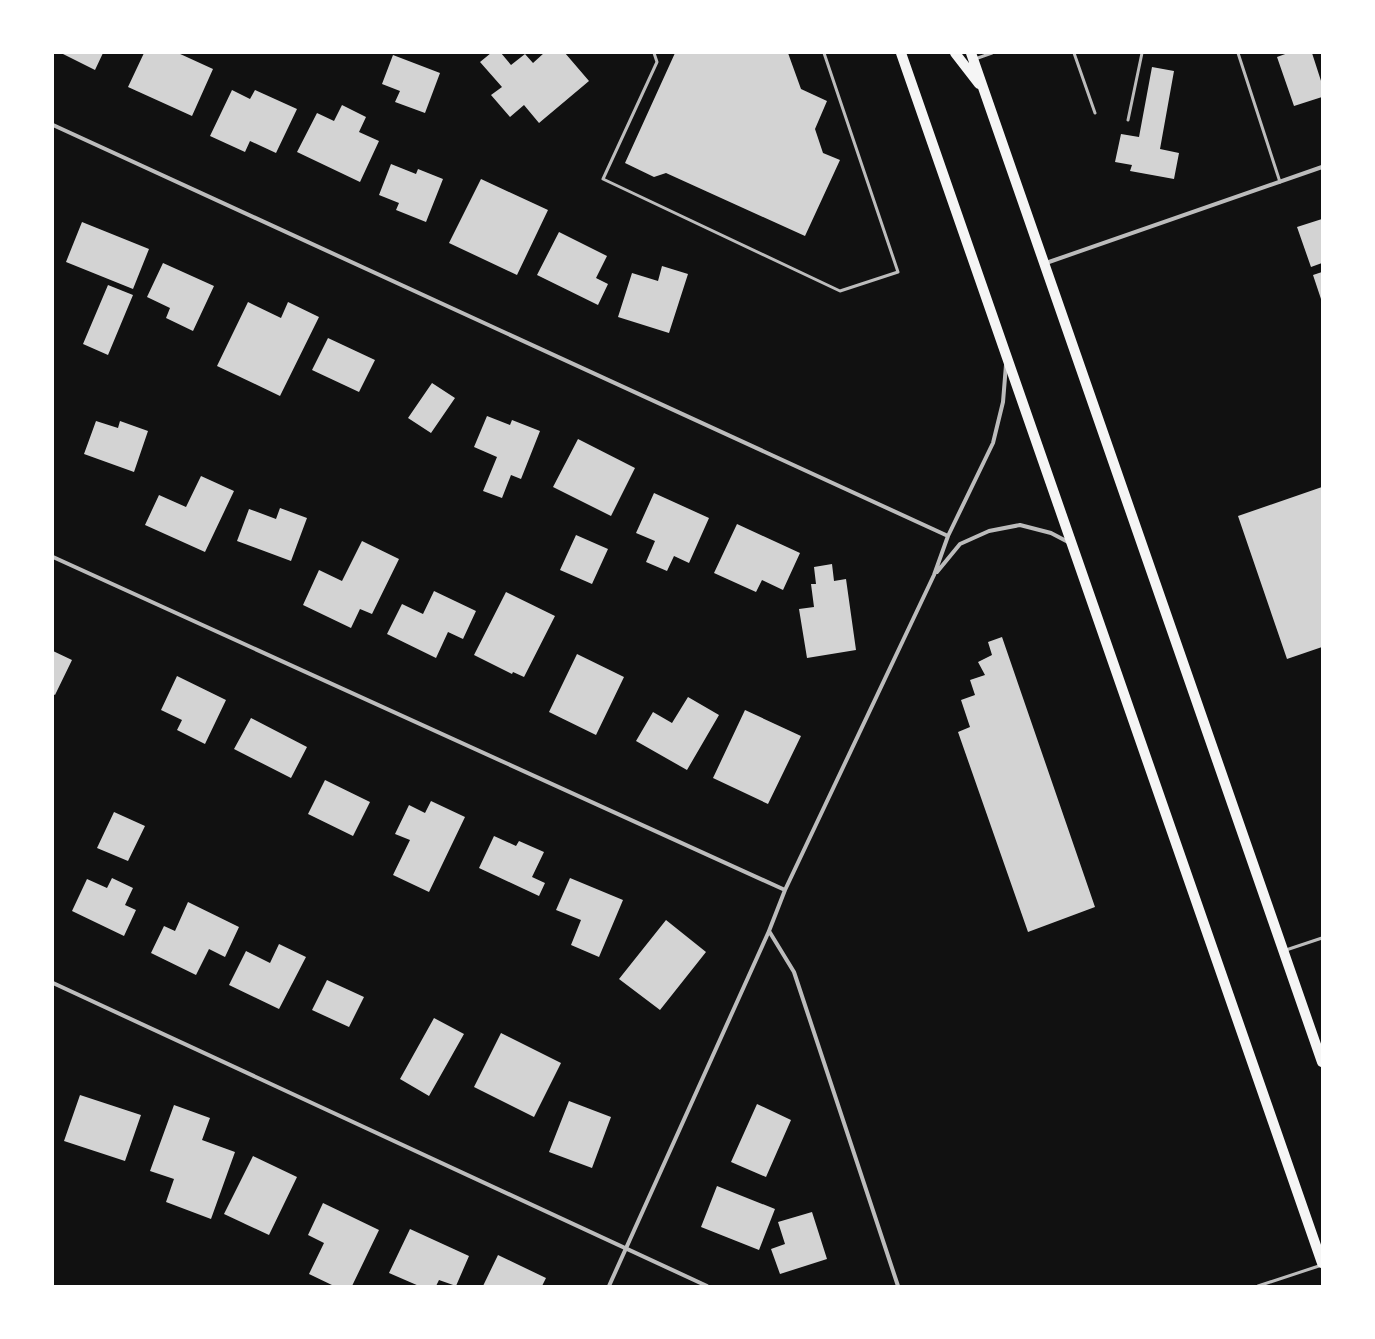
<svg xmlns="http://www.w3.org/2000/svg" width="1375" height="1339" font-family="Signika,sans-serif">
<rect width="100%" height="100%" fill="#111"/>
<!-- building -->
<path fill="#d3d3d3" d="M 61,53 L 103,53 L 95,70 Z
M 144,53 L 178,53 L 213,69 L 192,116 L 128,87 Z
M 491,53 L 501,53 L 511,65 L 525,54 L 533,63 L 544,53 L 565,53 L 589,81 L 539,123 L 524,105 L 510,117 L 491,95 L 502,87 L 480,62 Z
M 675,53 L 788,53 L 801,89 L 827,101 L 815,129 L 823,153 L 840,160 L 805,236 L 666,173 L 654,177 L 625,163 Z
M 1288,53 L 1312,53 L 1322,84 L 1322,97 L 1294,106 L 1277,57 Z
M 393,55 L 440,73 L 425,113 L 395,102 L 400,91 L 382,84 Z
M 1152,67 L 1174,71 L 1160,149 L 1179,153 L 1174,179 L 1130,171 L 1132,165 L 1115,162 L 1121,134 L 1139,137 Z
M 232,90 L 250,99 L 255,90 L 297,109 L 276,153 L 250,141 L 245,152 L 210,136 Z
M 342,105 L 366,117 L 359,132 L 379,141 L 360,182 L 297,152 L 317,113 L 334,121 Z
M 391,164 L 416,174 L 418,169 L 443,179 L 426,222 L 396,210 L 399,203 L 379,195 Z
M 481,179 L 548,210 L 517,275 L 449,243 Z
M 1322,219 L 1322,263 L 1311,267 L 1297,227 Z
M 82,222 L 149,249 L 133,289 L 66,262 Z
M 559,232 L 607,256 L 596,278 L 608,284 L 598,305 L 537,275 Z
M 163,263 L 214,286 L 193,331 L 166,318 L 170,308 L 147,297 Z
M 662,266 L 688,274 L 669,333 L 618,317 L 632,273 L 658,281 Z
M 1322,272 L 1322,302 L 1313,275 Z
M 108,285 L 133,295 L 108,355 L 83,344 Z
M 248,302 L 281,318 L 288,302 L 319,317 L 280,396 L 217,366 Z
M 328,338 L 375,360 L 359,392 L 312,370 Z
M 432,383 L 455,398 L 431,433 L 408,418 Z
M 487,416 L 510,425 L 512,420 L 540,431 L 521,479 L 511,475 L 502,498 L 483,491 L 497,457 L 474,447 Z
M 96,421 L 118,428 L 120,421 L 148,431 L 134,472 L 84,454 Z
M 578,439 L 635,468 L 611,516 L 553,487 Z
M 201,476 L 234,491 L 205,552 L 145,525 L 159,495 L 186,507 Z
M 1322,487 L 1322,647 L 1287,659 L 1238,516 Z
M 654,493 L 709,518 L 689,563 L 674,556 L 667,571 L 646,562 L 655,541 L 636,533 Z
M 280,508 L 307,518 L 291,561 L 237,541 L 249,509 L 276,519 Z
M 737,524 L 800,553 L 783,590 L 762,580 L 756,592 L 714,573 Z
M 576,535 L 608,549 L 592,584 L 560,570 Z
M 362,541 L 399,559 L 372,614 L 360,609 L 351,628 L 303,605 L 319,570 L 342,581 Z
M 832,564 L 834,581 L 846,579 L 856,650 L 807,658 L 799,609 L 814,607 L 811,584 L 816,584 L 814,567 Z
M 434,591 L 476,611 L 463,639 L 448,632 L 436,658 L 387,634 L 402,604 L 423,614 Z
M 506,592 L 555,616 L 524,677 L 513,672 L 512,674 L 474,655 Z
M 1002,637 L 1095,907 L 1028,932 L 958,732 L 970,727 L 961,700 L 975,695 L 970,680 L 985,675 L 978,662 L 992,655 L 988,642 Z
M 53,651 L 72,660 L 55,695 L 53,694 Z
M 577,654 L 624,677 L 596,735 L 549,712 Z
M 177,676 L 226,700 L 205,744 L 177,730 L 182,720 L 161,710 Z
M 688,697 L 719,715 L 687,770 L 636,741 L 653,712 L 672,723 Z
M 745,710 L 801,736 L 768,804 L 713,778 Z
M 251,718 L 307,747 L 291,778 L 234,749 Z
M 325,780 L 370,802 L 353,836 L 308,814 Z
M 431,801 L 465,817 L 429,892 L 393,875 L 410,840 L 395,834 L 409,805 L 425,813 Z
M 114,812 L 145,826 L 128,861 L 97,848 Z
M 494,836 L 516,846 L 519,841 L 544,852 L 532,877 L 545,883 L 539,896 L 479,868 Z
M 112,878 L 133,888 L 125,905 L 136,910 L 124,936 L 72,911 L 87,879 L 107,888 Z
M 570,878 L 623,900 L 599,957 L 571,945 L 581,920 L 556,910 Z
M 188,902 L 239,927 L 225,957 L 209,949 L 196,975 L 151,953 L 164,926 L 175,931 Z
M 666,920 L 706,952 L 660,1010 L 619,979 Z
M 279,944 L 306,957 L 279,1009 L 229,985 L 246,951 L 270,963 Z
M 327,980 L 364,997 L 349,1027 L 312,1010 Z
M 434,1018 L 464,1034 L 429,1096 L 400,1079 Z
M 501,1033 L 561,1063 L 534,1117 L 474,1087 Z
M 80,1095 L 141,1115 L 125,1161 L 64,1141 Z
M 569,1101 L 611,1117 L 592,1168 L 549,1152 Z
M 757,1104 L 791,1120 L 766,1177 L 731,1162 Z
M 174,1105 L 210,1118 L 202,1140 L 235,1152 L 211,1219 L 166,1202 L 174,1179 L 150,1171 Z
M 253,1156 L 297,1177 L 269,1235 L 224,1214 Z
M 717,1186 L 775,1209 L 759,1250 L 701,1227 Z
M 323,1203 L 379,1230 L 352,1286 L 334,1286 L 309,1274 L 324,1243 L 308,1235 Z
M 812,1212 L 827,1259 L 780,1274 L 771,1249 L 785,1244 L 778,1222 Z
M 410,1229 L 469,1256 L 456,1286 L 439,1280 L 436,1286 L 419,1286 L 389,1273 Z
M 498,1255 L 546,1278 L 542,1286 L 483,1286 Z"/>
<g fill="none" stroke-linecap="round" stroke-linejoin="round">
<!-- service -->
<path stroke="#bcbcbc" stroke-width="3" d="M 654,53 L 657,62 L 603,179 L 840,291 L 898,272 L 824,53
M 1074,53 L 1095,113
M 1238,53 L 1280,182
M 975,59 L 992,53
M 1128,120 L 1142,53
M 1286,950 L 1322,938
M 1258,1286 L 1322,1265"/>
<!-- minor -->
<path stroke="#bcbcbc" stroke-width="4" d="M 53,125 L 948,536
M 1046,263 L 1322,167
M 53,557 L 785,890
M 937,572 L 960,544 L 989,531 L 1020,525 L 1051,533 L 1070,543
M 769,931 L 794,972 L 898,1286
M 53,983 L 707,1286
M 609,1286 L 769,931 L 785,890 L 934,575 L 948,536 L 993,443 L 1003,402 L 1006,365"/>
<!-- primary -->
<path stroke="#f5f5f5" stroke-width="10" d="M 901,53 L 1322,1263
M 955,53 L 979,84
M 971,53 L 1322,1062"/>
</g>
<!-- border -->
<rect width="1375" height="1339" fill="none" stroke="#ffffff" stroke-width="108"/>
</svg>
